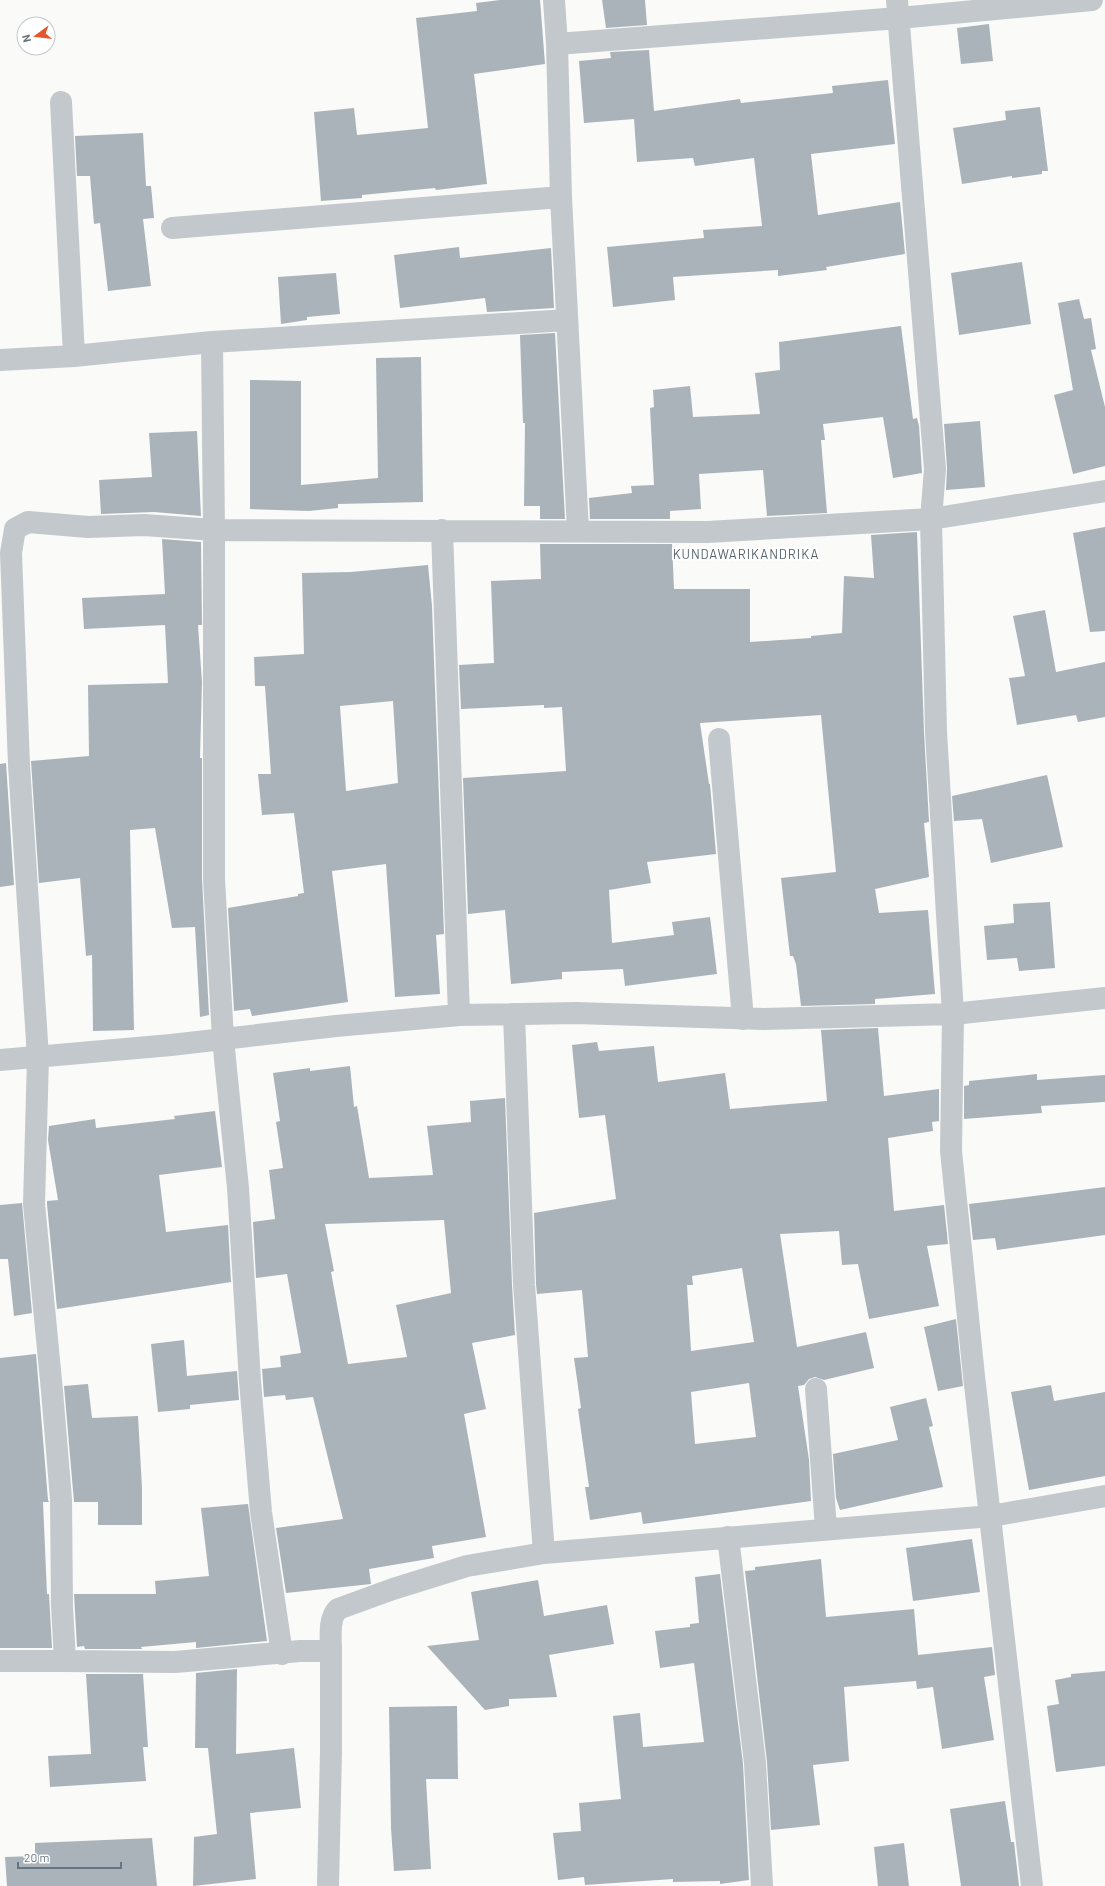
<svg xmlns="http://www.w3.org/2000/svg" width="1105" height="1886" font-family="Barlow,sans-serif">
<rect width="100%" height="100%" fill="#fafaf8"/>
<!-- building -->
<path fill="#aab3b9" fill-rule="evenodd" d="M 500,0 L 540,0 L 545,64 L 474,74 L 487,184 L 436,190 L 435,188 L 362,195 L 362,198 L 321,201 L 314,112 L 354,108 L 357,135 L 428,128 L 416,18 L 477,11 L 476,3 Z
M 602,0 L 645,0 L 647,25 L 606,28 Z
M 989,24 L 993,61 L 961,64 L 957,28 Z
M 649,50 L 654,111 L 740,99 L 741,103 L 833,93 L 832,86 L 888,80 L 895,144 L 811,154 L 818,215 L 900,202 L 905,254 L 826,267 L 827,270 L 778,276 L 778,270 L 673,277 L 675,300 L 613,307 L 607,247 L 704,238 L 703,230 L 762,226 L 754,158 L 695,166 L 693,158 L 637,162 L 634,119 L 584,123 L 579,61 L 611,58 L 610,52 Z
M 1040,107 L 1048,171 L 1042,171 L 1042,174 L 1012,178 L 1012,176 L 962,184 L 953,128 L 1006,120 L 1005,111 Z
M 143,133 L 146,186 L 151,186 L 154,218 L 143,219 L 151,286 L 108,291 L 100,223 L 94,224 L 90,176 L 77,176 L 75,136 Z
M 459,247 L 460,258 L 551,248 L 554,308 L 487,312 L 485,298 L 400,308 L 394,255 Z
M 1022,262 L 1031,324 L 959,335 L 951,273 Z
M 336,273 L 340,314 L 307,317 L 307,320 L 281,324 L 278,277 Z
M 1079,299 L 1084,319 L 1091,318 L 1096,349 L 1091,350 L 1105,407 L 1105,466 L 1073,474 L 1054,395 L 1073,390 L 1058,303 Z
M 901,326 L 913,419 L 917,418 L 919,426 L 922,473 L 893,478 L 883,417 L 823,424 L 825,440 L 821,440 L 827,513 L 767,516 L 763,470 L 699,474 L 701,509 L 670,511 L 670,519 L 590,519 L 589,498 L 632,493 L 631,486 L 654,485 L 650,408 L 654,407 L 653,390 L 690,386 L 693,417 L 760,414 L 755,373 L 780,370 L 779,342 Z
M 555,333 L 565,519 L 540,519 L 540,506 L 524,506 L 525,423 L 523,423 L 520,335 Z
M 421,357 L 423,502 L 338,504 L 338,508 L 309,511 L 250,509 L 250,380 L 301,381 L 301,485 L 378,478 L 376,358 Z
M 980,421 L 985,487 L 946,490 L 947,468 L 944,424 Z
M 197,431 L 201,516 L 154,512 L 101,514 L 99,480 L 152,477 L 149,433 Z
M 1105,527 L 1105,631 L 1090,632 L 1073,533 Z
M 917,532 L 924,732 L 929,822 L 924,823 L 929,877 L 875,889 L 879,913 L 928,910 L 935,994 L 875,999 L 875,1004 L 801,1006 L 796,964 L 793,956 L 790,956 L 781,878 L 836,872 L 821,715 L 700,723 L 709,784 L 710,784 L 716,854 L 647,862 L 651,883 L 609,890 L 612,943 L 674,935 L 672,922 L 710,917 L 717,974 L 625,986 L 623,969 L 562,972 L 562,979 L 511,984 L 505,910 L 468,914 L 463,778 L 566,771 L 562,707 L 544,708 L 544,705 L 461,709 L 459,665 L 494,663 L 491,581 L 541,579 L 540,544 L 672,544 L 674,589 L 750,589 L 750,642 L 811,638 L 811,636 L 842,633 L 844,576 L 874,578 L 871,535 Z
M 162,539 L 201,542 L 202,625 L 198,625 L 202,682 L 200,758 L 202,758 L 202,879 L 209,1015 L 200,1017 L 195,927 L 172,928 L 155,828 L 130,830 L 134,1030 L 93,1031 L 92,955 L 86,956 L 80,878 L 39,883 L 31,761 L 89,756 L 88,685 L 168,683 L 165,625 L 84,629 L 82,598 L 165,594 Z
M 428,565 L 432,606 L 444,934 L 436,935 L 440,994 L 395,997 L 386,864 L 332,871 L 348,1002 L 252,1016 L 250,1009 L 234,1011 L 228,908 L 298,896 L 298,894 L 304,893 L 294,813 L 262,815 L 258,774 L 271,774 L 265,686 L 255,686 L 254,657 L 304,654 L 302,573 L 351,572 ZM 393,701 L 398,783 L 346,791 L 340,706 Z
M 1045,610 L 1056,672 L 1105,662 L 1105,717 L 1078,722 L 1076,715 L 1017,725 L 1009,678 L 1025,676 L 1013,616 Z
M 6,763 L 14,885 L 0,887 L 0,764 Z
M 1047,775 L 1063,847 L 991,863 L 982,819 L 954,821 L 952,796 Z
M 1050,902 L 1055,968 L 1019,971 L 1017,958 L 987,960 L 984,926 L 1014,923 L 1013,904 Z
M 878,1028 L 884,1096 L 939,1089 L 939,1121 L 932,1122 L 933,1131 L 888,1138 L 894,1211 L 944,1205 L 948,1244 L 927,1246 L 939,1306 L 869,1319 L 858,1264 L 842,1265 L 839,1231 L 780,1234 L 797,1347 L 866,1332 L 874,1368 L 824,1380 L 815,1377 L 809,1379 L 804,1385 L 798,1386 L 809,1460 L 811,1501 L 643,1524 L 641,1512 L 590,1520 L 585,1487 L 589,1487 L 578,1409 L 581,1408 L 574,1358 L 588,1357 L 582,1290 L 537,1294 L 536,1284 L 534,1213 L 616,1199 L 605,1115 L 579,1118 L 572,1045 L 597,1042 L 599,1051 L 654,1046 L 658,1082 L 725,1073 L 730,1109 L 827,1101 L 821,1030 ZM 742,1268 L 754,1342 L 691,1351 L 687,1285 L 693,1285 L 692,1276 ZM 749,1383 L 756,1437 L 695,1444 L 691,1392 Z
M 350,1066 L 354,1107 L 357,1106 L 369,1178 L 433,1175 L 427,1126 L 471,1122 L 470,1101 L 505,1098 L 512,1285 L 515,1335 L 472,1343 L 486,1409 L 464,1414 L 486,1537 L 432,1546 L 434,1558 L 369,1569 L 371,1584 L 286,1593 L 276,1528 L 343,1519 L 313,1397 L 286,1400 L 285,1395 L 264,1397 L 262,1369 L 281,1367 L 280,1356 L 301,1353 L 287,1274 L 256,1278 L 253,1222 L 275,1219 L 269,1170 L 283,1168 L 276,1122 L 280,1121 L 273,1073 L 310,1068 L 310,1071 ZM 444,1220 L 451,1293 L 396,1305 L 407,1357 L 348,1364 L 331,1272 L 334,1271 L 325,1224 Z
M 1037,1074 L 1037,1080 L 1105,1075 L 1105,1102 L 1041,1106 L 1042,1113 L 964,1119 L 964,1086 L 969,1085 L 969,1081 Z
M 215,1111 L 222,1167 L 159,1175 L 166,1232 L 228,1225 L 231,1282 L 57,1309 L 47,1204 L 47,1201 L 58,1200 L 48,1140 L 49,1126 L 95,1119 L 96,1128 L 175,1119 L 174,1116 Z
M 1105,1187 L 1105,1235 L 997,1250 L 995,1238 L 973,1240 L 969,1204 Z
M 22,1203 L 32,1313 L 14,1316 L 8,1259 L 0,1259 L 0,1205 Z
M 956,1319 L 963,1386 L 938,1391 L 924,1327 Z
M 184,1340 L 187,1376 L 237,1371 L 239,1400 L 190,1405 L 190,1409 L 158,1412 L 151,1344 Z
M 36,1354 L 48,1500 L 49,1502 L 43,1502 L 47,1594 L 49,1594 L 52,1648 L 0,1648 L 0,1358 Z
M 88,1384 L 92,1418 L 138,1416 L 142,1488 L 142,1525 L 98,1525 L 98,1502 L 74,1502 L 64,1386 Z
M 1051,1385 L 1054,1401 L 1105,1392 L 1105,1476 L 1029,1490 L 1011,1392 Z
M 926,1398 L 933,1426 L 929,1427 L 943,1487 L 840,1510 L 836,1498 L 833,1454 L 898,1440 L 890,1407 Z
M 248,1504 L 267,1641 L 196,1648 L 196,1642 L 141,1647 L 142,1649 L 85,1649 L 84,1646 L 77,1647 L 74,1594 L 156,1594 L 155,1581 L 209,1576 L 201,1508 Z
M 972,1539 L 980,1592 L 913,1601 L 906,1548 Z
M 821,1559 L 826,1617 L 914,1609 L 918,1655 L 992,1647 L 995,1675 L 984,1677 L 994,1740 L 942,1749 L 933,1687 L 917,1689 L 916,1681 L 844,1687 L 849,1761 L 813,1765 L 820,1825 L 771,1830 L 767,1762 L 745,1571 L 755,1570 L 755,1567 Z
M 720,1574 L 743,1764 L 749,1880 L 720,1884 L 720,1881 L 673,1882 L 673,1879 L 585,1885 L 584,1877 L 558,1880 L 553,1833 L 581,1831 L 579,1803 L 621,1799 L 613,1716 L 640,1713 L 643,1747 L 704,1742 L 694,1663 L 660,1668 L 655,1631 L 690,1627 L 690,1624 L 699,1623 L 695,1577 Z
M 538,1580 L 544,1616 L 607,1605 L 614,1644 L 549,1655 L 557,1697 L 509,1699 L 509,1706 L 485,1710 L 427,1646 L 479,1640 L 471,1592 Z
M 237,1669 L 236,1754 L 294,1748 L 301,1808 L 250,1813 L 256,1879 L 193,1886 L 194,1837 L 217,1834 L 208,1748 L 195,1748 L 196,1673 Z
M 1105,1671 L 1105,1766 L 1056,1772 L 1047,1706 L 1059,1704 L 1055,1680 L 1071,1677 L 1071,1674 Z
M 86,1674 L 143,1674 L 148,1747 L 143,1747 L 146,1781 L 50,1787 L 48,1756 L 91,1754 Z
M 457,1706 L 458,1779 L 426,1779 L 431,1869 L 394,1871 L 391,1828 L 389,1707 Z
M 1005,1801 L 1011,1842 L 1014,1842 L 1019,1886 L 961,1886 L 950,1809 Z
M 152,1838 L 157,1886 L 7,1886 L 5,1857 L 35,1856 L 35,1843 Z
M 904,1843 L 909,1886 L 878,1886 L 874,1847 Z"/>
<g fill="none" stroke-linecap="round" stroke-linejoin="round">
<!-- street -->
<path stroke="#c3c8cc" stroke-width="22" d="M 554,0 L 557,44
M 61,102 L 74,356
M 172,228 L 561,197
M 212,342 L 214,530 L 144,525 L 88,527 L 28,522 L 15,529 L 11,553 L 19,765 L 38,1057 L 34,1204 L 52,1391 L 61,1499 L 62,1606 L 65,1661 L 175,1662 L 300,1651 L 331,1651 L 331,1751 L 328,1886
M 0,360 L 74,356 L 212,342 L 567,320
M 442,530 L 459,1015
M 578,531 L 561,197 L 557,44 L 899,18 L 1092,0
M 719,739 L 743,1019
M 514,1014 L 524,1285 L 544,1553
M 0,1060 L 171,1045 L 336,1026 L 459,1015 L 576,1013 L 764,1019 L 953,1014 L 936,732 L 931,519 L 935,469 L 897,0
M 816,1389 L 826,1529
M 728,1537 L 755,1763 L 762,1886
M 331,1651 C 331,1638 328,1619 338,1609 L 393,1589 L 467,1566 L 544,1553 L 991,1516 L 1105,1496
M 282,1654 L 261,1512 L 250,1381 L 238,1188 L 223,1039 L 214,879 L 214,530 L 707,532 L 931,519 L 1105,491
M 0,1661 L 65,1661
M 1032,1886 L 974,1376 L 951,1151 L 953,1014 L 1105,998"/>
</g>
<g text-anchor="middle" dominant-baseline="central" stroke-width="4" stroke-linejoin="round" paint-order="stroke">
<!-- quarter labels -->
<g font-size="13" letter-spacing="1" fill="#57646e" stroke="#fff">
<text x="746" y="554">KUNDAWARIKANDRIKA</text>
</g>
</g>
<!-- north arrow -->
<g transform="translate(36 36) rotate(255)"><circle r="19" fill="#ffffff" stroke="#c1c8cd"/>
<path d="M0-3L7 15L0 10L-7 15Z" fill="#e4572e"/>
<text y="-6" font-size="11" font-weight="bold" text-anchor="middle" fill="#657683">N</text>
</g>
<!-- scale -->
<path d="M18 1862v6h103v-6" fill="none" stroke="#657683" stroke-width="2"/>
<text x="24" y="1862" font-size="12" fill="#657683" stroke="#ffffff" stroke-width="3" paint-order="stroke">20 m</text>
</svg>
